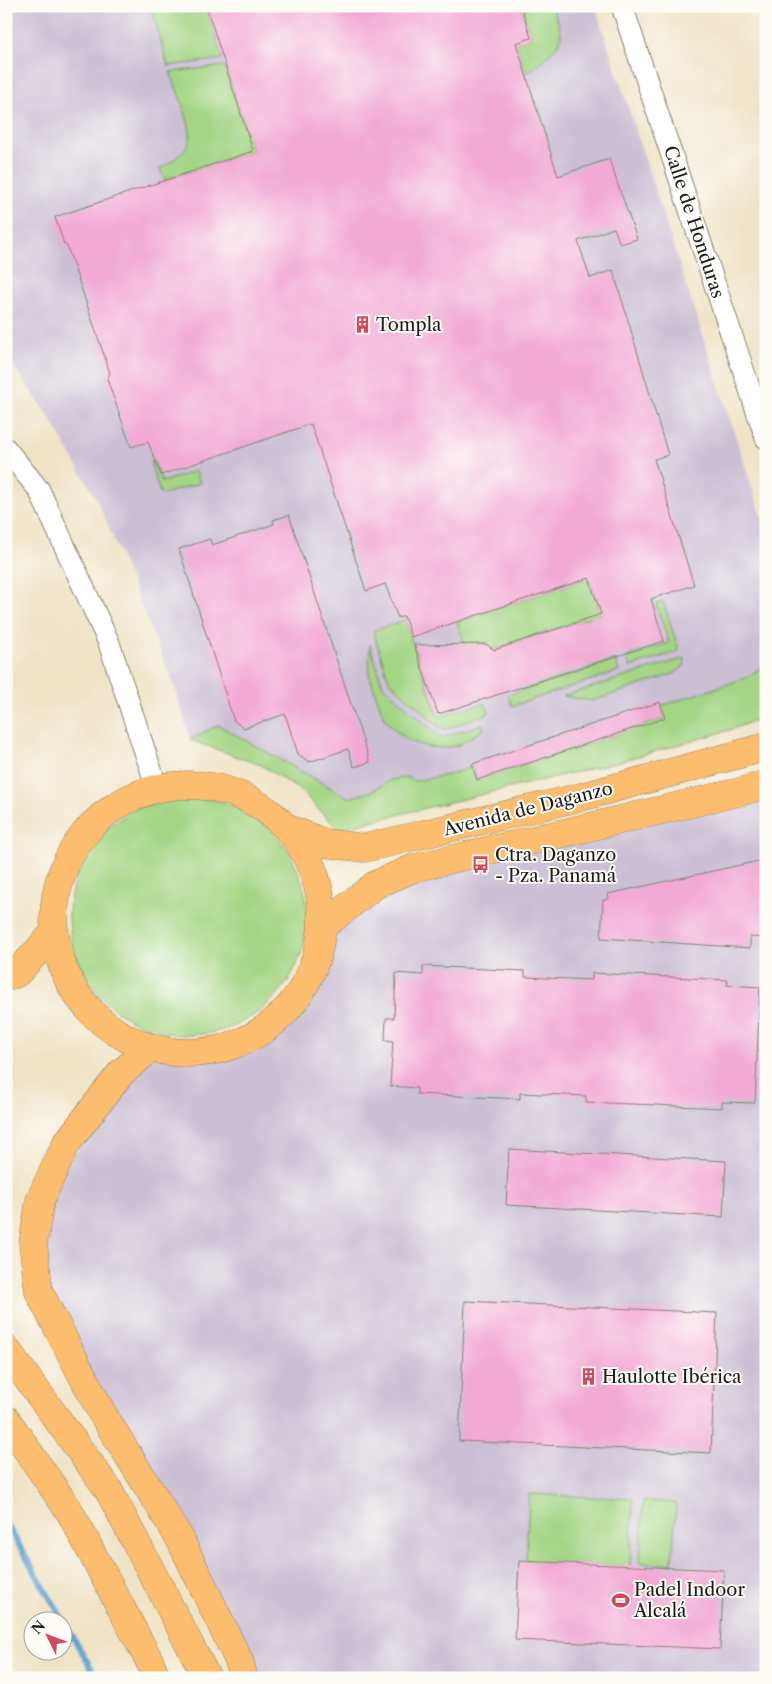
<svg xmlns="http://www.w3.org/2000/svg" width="772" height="1684" font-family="'Libre Caslon Text',serif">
<rect width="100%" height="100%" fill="#fdfcf7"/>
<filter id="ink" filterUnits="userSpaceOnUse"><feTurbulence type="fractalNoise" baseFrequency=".02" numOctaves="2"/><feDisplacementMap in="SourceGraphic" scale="10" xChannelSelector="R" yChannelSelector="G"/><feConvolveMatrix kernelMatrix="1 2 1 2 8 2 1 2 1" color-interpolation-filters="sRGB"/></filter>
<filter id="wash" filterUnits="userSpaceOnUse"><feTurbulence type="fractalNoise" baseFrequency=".0096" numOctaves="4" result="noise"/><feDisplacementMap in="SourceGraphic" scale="20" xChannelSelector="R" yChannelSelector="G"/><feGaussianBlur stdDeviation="1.12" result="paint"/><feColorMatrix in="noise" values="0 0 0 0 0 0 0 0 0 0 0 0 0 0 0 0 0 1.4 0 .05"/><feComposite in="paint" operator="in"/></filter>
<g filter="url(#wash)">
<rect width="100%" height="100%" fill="#efe3c5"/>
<!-- industrial -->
<path fill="#cbbfd4" d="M 6,6 L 595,6 L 766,530 L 766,716 L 730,730 L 618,762 L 338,829 L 301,791 L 261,765 L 190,740 L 175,687 L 99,504 L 50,418 L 6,355 Z
M 766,784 L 766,1678 L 244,1678 L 39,1292 L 40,1200 L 151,1048 L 190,1053 L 229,1046 L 265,1029 L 294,1001 L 314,966 L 322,927 L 375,885 Z"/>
<!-- green -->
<path fill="#a3d584" stroke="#607850" d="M 151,6 L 206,6 L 223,59 L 168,66 Z
M 521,6 L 552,6 C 555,16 564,31 560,41 C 557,50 534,67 526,74 L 516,43 L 531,38 Z
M 225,66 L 253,151 L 165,180 L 160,168 C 170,164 188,150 190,139 C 193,128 175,85 170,72 Z
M 153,461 L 162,482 L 196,471 L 200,483 L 163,494 L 160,493 L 150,462 Z
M 589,578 L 601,614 L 492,650 L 486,644 L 480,644 L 469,658 L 457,622 Z
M 663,601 L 679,651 L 630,667 L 627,657 L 669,643 L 656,604 Z
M 405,620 L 438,717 L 485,703 L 489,713 L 443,730 L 389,681 L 373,631 Z
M 370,645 L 383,686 L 441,738 L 482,724 L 484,729 L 459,745 L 445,748 L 428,747 L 409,741 L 397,732 L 384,718 L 369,674 Z
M 685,658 L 684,666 L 674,674 L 592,701 L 564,696 Z
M 615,660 L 619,671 L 512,706 L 508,695 Z
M 766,664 L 766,716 L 730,730 L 618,762 L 338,829 L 301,791 L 261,765 L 190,740 L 218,725 L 349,798 L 372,791 L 390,780 L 406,777 L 415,781 L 447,775 L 473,767 L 477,780 L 665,718 L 661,706 L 746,678 Z
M69 916a119 119 0 1 1 238 0a119 119 0 1 1-238 0Z
M 529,1494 L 633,1499 L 630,1566 L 526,1562 Z
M 643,1501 L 676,1503 L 672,1564 L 640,1563 Z"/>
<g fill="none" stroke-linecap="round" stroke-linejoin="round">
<!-- stream -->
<path stroke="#5ea4d4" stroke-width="6" d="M 6,1523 L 97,1678"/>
</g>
<g id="blocks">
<!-- building -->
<path fill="#f2aad5" d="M 206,6 L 521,6 L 531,38 L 516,43 L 558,176 L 609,159 L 637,239 L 620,244 L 614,228 L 578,241 L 590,278 L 613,270 L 668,455 L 654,459 L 694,585 L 651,599 L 664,641 L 438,714 L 414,645 L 486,644 L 494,650 L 601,614 L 589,578 L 411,637 L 404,616 L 398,618 L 385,584 L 366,591 L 311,424 L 161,475 L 148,442 L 131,447 L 107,379 L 110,373 L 67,246 L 64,244 L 55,217 L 253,151 Z
M 289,515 L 370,762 L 354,767 L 348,749 L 309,762 L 298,754 L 285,714 L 244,728 L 234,721 L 179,549 L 210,539 L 212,545 L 274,524 L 273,520 Z
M 660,702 L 665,718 L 477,780 L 472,764 Z
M 763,860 L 766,872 L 766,938 L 750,937 L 750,948 L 601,938 L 603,900 L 609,899 L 608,894 Z
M 423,966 L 525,971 L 525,977 L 592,980 L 592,973 L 728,980 L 727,985 L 760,987 L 755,1103 L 722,1102 L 722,1108 L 586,1102 L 586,1096 L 520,1093 L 520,1099 L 417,1094 L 417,1088 L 390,1086 L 393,1041 L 385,1040 L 386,1018 L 394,1018 L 396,973 L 423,975 Z
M 509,1149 L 726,1161 L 723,1217 L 506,1205 Z
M 465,1301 L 717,1313 L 711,1453 L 459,1441 Z
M 519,1561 L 724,1570 L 720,1649 L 515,1640 Z"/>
</g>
</g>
<g filter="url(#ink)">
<use href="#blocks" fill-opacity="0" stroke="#868070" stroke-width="1"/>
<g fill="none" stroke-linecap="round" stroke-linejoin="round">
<defs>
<path id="minor" d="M 622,6 L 766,438
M 6,449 L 39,490 L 109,643 L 157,788"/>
<path id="major" d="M54 919a134 134 0 1 1 268 0a134 134 0 1 1-268 0Z
M 289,829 L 324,843 L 365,848 L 581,797 L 766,747
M 322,927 L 375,885 L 414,868 L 743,791 L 766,784"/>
<path id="highway" d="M 6,977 L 17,973 L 54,933
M 151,1048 L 121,1073 L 66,1144 L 40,1200 L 33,1244 L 39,1292 L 102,1413 L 179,1537 L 240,1663 L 244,1678
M 6,1349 L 108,1489 L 207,1678
M 6,1419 L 70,1512 L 149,1660 L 157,1678"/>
</defs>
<!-- minor casing -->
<use href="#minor" stroke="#868070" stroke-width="23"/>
<!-- major casing -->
<use href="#major" stroke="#868070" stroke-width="29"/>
<!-- highway casing -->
<use href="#highway" stroke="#868070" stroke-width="29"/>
<!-- minor -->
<use href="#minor" stroke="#fff" stroke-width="21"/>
<!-- major -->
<use href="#major" stroke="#fcbd6e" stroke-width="28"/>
<!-- highway -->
<use href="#highway" stroke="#fcbd6e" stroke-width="28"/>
</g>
</g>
<!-- icons -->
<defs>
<symbol id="building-bare" viewBox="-9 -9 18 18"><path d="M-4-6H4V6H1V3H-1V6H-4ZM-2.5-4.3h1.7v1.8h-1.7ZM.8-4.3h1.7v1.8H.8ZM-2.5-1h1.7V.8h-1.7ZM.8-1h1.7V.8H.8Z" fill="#d1495b" stroke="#fdfcf7" stroke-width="2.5" paint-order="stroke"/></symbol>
<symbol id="bus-bare" viewBox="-9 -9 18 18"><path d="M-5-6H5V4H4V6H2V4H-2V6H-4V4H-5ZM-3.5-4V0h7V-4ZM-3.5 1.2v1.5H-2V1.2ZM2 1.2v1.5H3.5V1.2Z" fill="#d1495b" stroke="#fdfcf7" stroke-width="2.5" paint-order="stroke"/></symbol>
<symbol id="stadium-bare" viewBox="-9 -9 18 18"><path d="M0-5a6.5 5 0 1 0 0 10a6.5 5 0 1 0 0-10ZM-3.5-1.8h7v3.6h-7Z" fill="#d1495b" stroke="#fdfcf7" stroke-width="2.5" paint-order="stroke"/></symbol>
</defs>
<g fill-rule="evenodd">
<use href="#building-bare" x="350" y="312" width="25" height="25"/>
<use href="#bus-bare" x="468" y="852" width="25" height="25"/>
<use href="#building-bare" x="576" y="1364" width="25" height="25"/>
<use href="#stadium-bare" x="608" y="1588" width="25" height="25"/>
</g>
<g text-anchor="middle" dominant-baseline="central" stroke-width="4" stroke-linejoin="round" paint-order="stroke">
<!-- street labels -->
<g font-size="18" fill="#1c1c1c" stroke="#fdfcf7">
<text transform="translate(694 222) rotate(72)">Calle de Honduras</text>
<text transform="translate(528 809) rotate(-14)">Avenida de Daganzo</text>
</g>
<!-- poi labels -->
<g font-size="18" fill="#1c1c1c" stroke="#fdfcf7" text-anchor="start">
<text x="376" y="325">Tompla</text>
<text x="495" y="855">Ctra. Daganzo<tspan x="495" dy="21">- Pza. Panamá</tspan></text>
<text x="602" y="1377">Haulotte Ibérica</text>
<text x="634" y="1590">Padel Indoor<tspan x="634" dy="21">Alcalá</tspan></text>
</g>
</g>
<!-- margin -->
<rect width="772" height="1684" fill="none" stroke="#fdfcf7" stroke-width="25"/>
<!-- north arrow -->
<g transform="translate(48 1636) rotate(312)"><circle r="24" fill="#fdfcf7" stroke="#a3a29f"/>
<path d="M0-4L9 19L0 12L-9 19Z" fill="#d1495b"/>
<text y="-8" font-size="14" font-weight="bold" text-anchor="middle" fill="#1c1c1c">N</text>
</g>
</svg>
